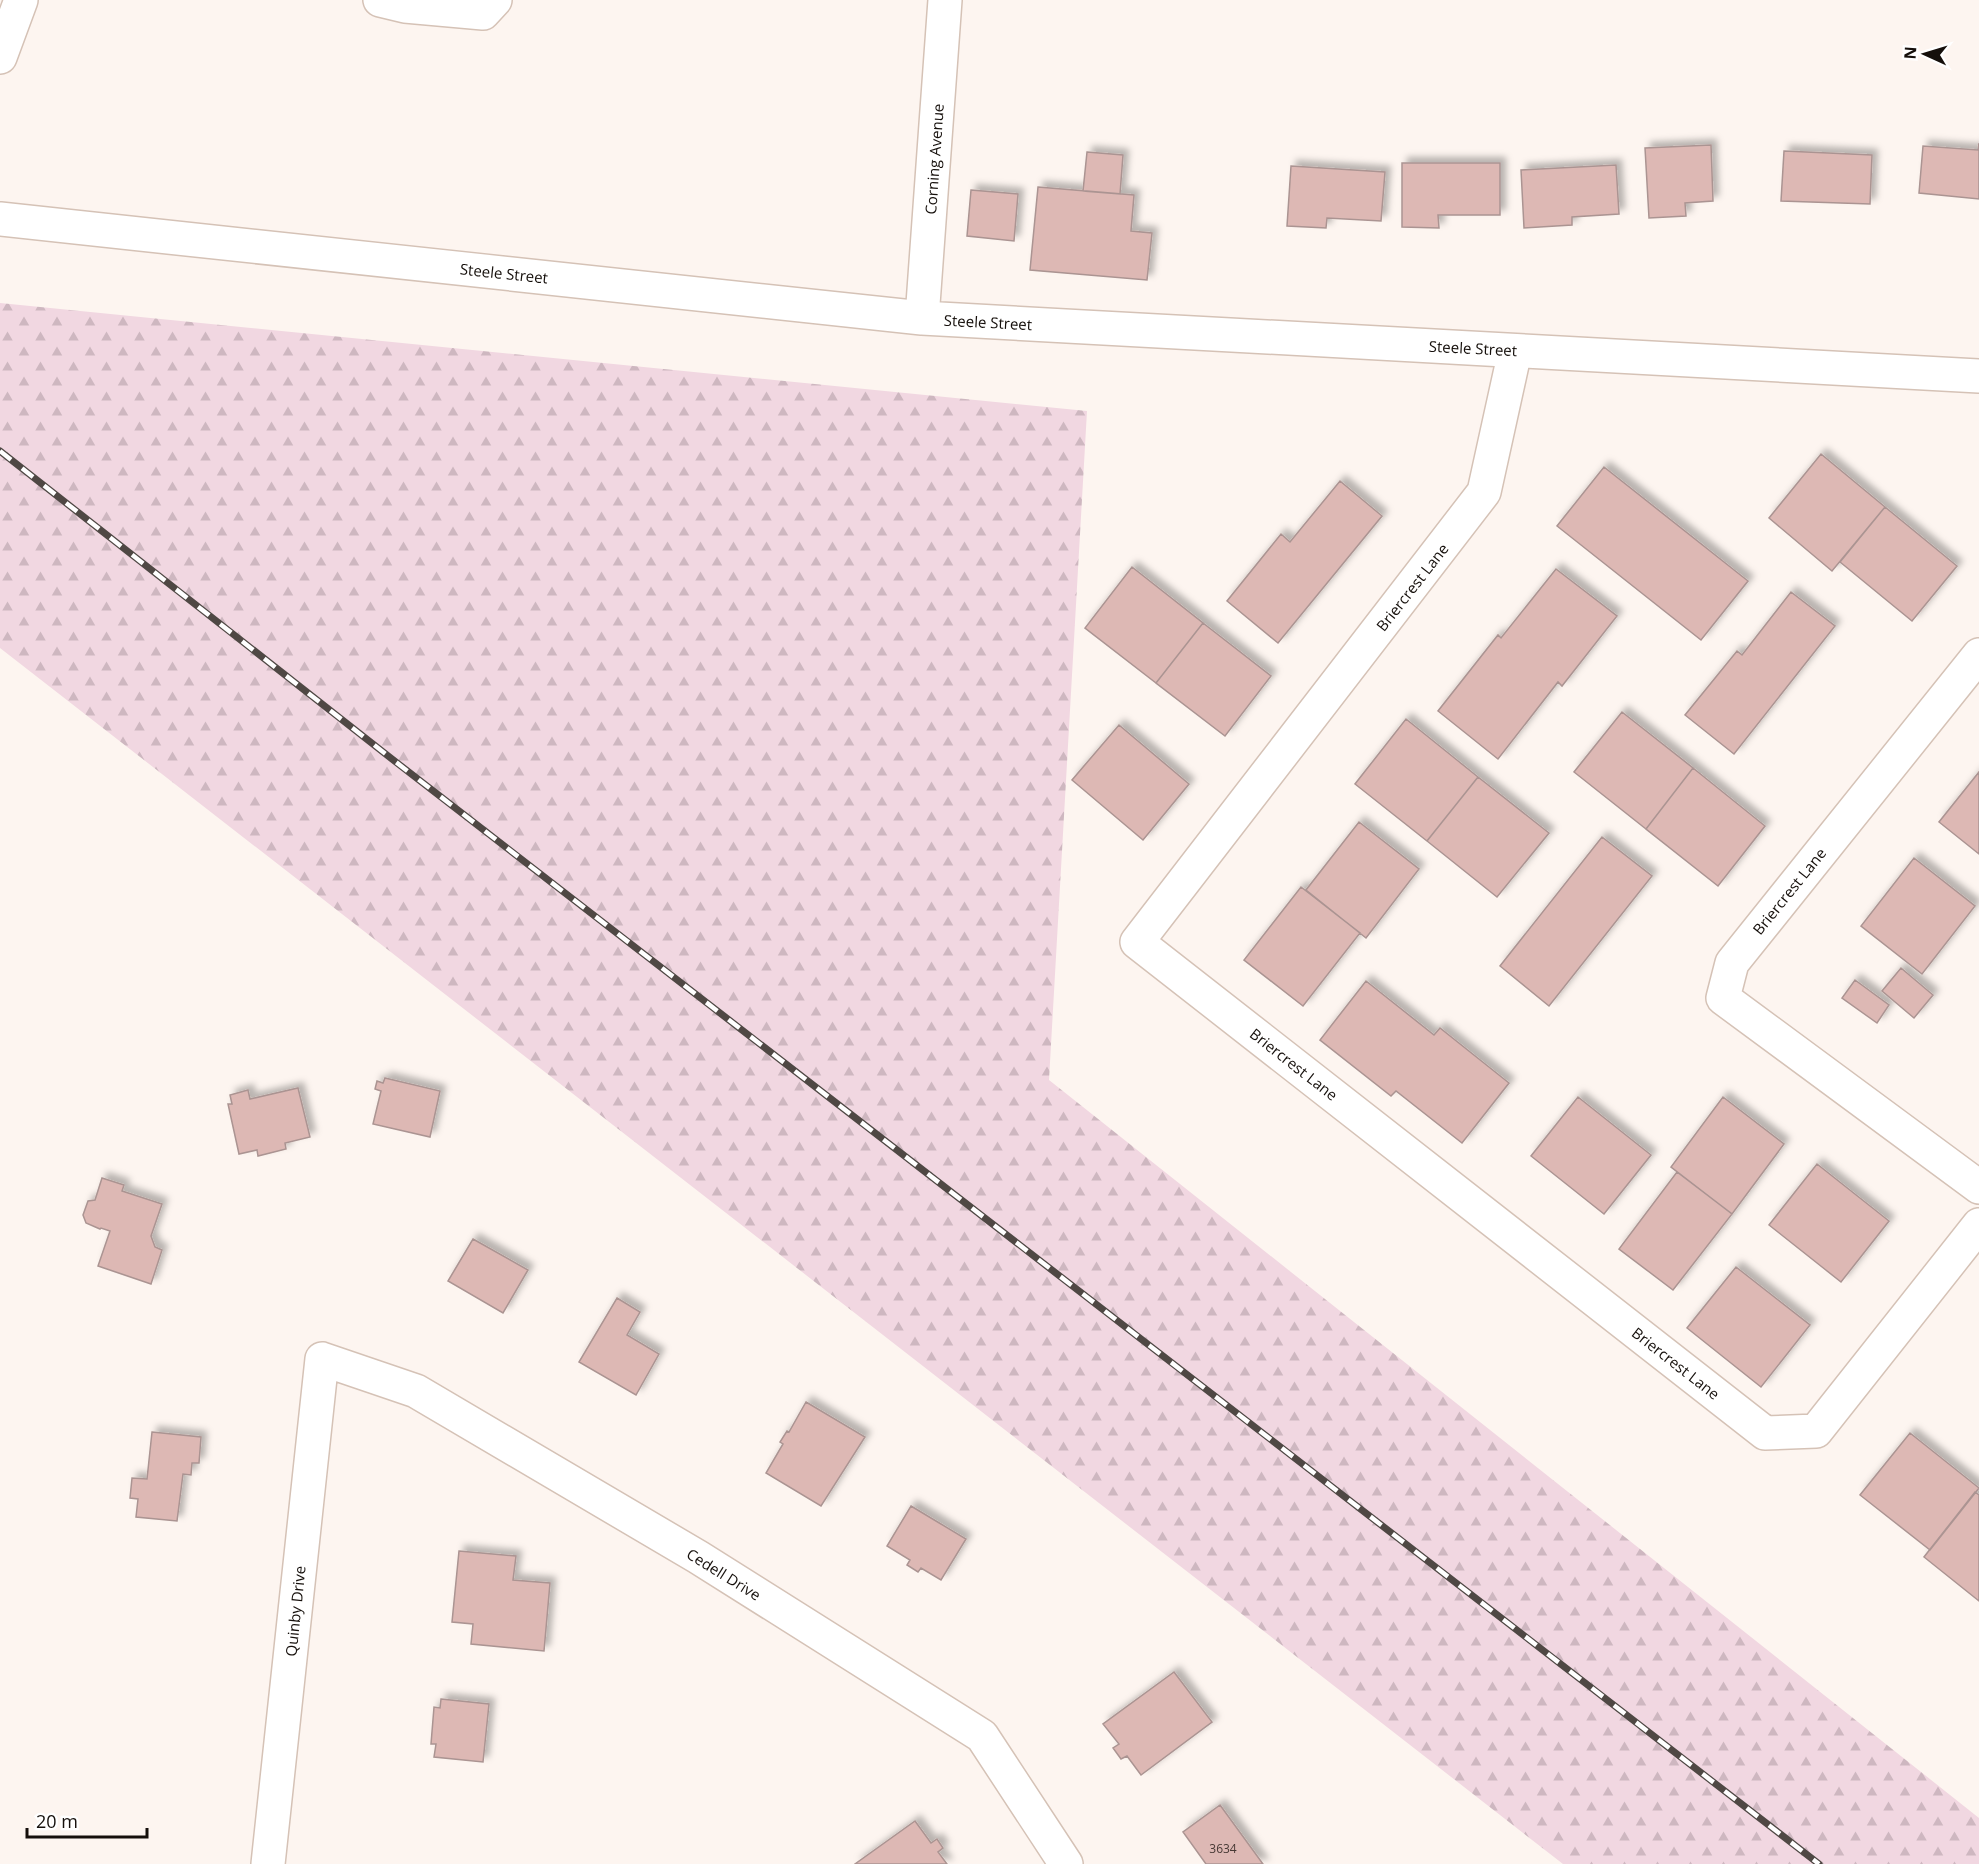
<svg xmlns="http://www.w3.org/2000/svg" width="1979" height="1864" font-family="'Open Sans',sans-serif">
<defs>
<pattern id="forest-firs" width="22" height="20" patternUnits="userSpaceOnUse" patternTransform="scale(1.5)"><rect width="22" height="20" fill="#f1d7e1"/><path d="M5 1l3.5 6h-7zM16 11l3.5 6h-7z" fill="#ceb7c0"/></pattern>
<filter id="shadow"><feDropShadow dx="5.5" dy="-5.5" stdDeviation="3" flood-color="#0004"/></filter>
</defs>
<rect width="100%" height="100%" fill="#fdf5f0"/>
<!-- forest -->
<path fill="url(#forest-firs)" d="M 0,303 L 1087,411 L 1049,1080 L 1979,1818 L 1979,1864 L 1563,1864 L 0,648 Z"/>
<!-- building -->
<path fill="#ddb8b4" stroke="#ab9492" stroke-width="1.5" filter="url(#shadow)" d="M 1979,143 L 1979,199 L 1919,193 L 1923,146 L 1978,150 Z
M 1711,145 L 1713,201 L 1685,203 L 1686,216 L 1649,218 L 1645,148 Z
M 1784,151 L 1872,155 L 1870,204 L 1781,201 Z
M 1087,152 L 1123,155 L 1120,194 L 1083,191 Z
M 1402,163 L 1500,163 L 1500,215 L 1438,215 L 1439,228 L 1402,227 Z
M 1616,165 L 1619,214 L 1572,217 L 1572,225 L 1524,228 L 1521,170 Z
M 1291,166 L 1385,172 L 1381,221 L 1327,218 L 1326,228 L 1287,226 Z
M 1038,187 L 1134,195 L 1131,231 L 1152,233 L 1147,280 L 1030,270 Z
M 971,190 L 1018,194 L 1014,241 L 967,236 Z
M 1821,454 L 1885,507 L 1832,571 L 1769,518 Z
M 1604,467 L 1748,581 L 1701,640 L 1557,526 Z
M 1340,481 L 1382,516 L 1278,643 L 1227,601 L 1281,534 L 1290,542 Z
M 1885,507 L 1957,566 L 1912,621 L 1840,562 Z
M 1132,567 L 1203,623 L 1156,683 L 1085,628 Z
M 1556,569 L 1617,616 L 1562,686 L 1558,682 L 1498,759 L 1438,711 L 1498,635 L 1501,638 Z
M 1791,592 L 1835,626 L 1734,754 L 1685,715 L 1737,651 L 1742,655 Z
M 1203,623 L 1271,676 L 1225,736 L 1156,683 Z
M 1622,712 L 1693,768 L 1646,829 L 1574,772 Z
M 1406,719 L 1478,777 L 1427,841 L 1355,784 Z
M 1119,725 L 1189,784 L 1143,840 L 1072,780 Z
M 1693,768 L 1765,826 L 1718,886 L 1646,829 Z
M 1979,772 L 1979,854 L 1939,822 Z
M 1478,777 L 1549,833 L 1497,897 L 1427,841 Z
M 1359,822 L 1419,869 L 1366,938 L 1306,890 Z
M 1602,837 L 1652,876 L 1549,1006 L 1500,966 Z
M 1914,858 L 1975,906 L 1922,974 L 1861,926 Z
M 1301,887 L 1360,933 L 1303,1006 L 1244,960 Z
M 1901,968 L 1933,995 L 1914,1018 L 1882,991 Z
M 1855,980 L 1889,1005 L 1877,1023 L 1842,998 Z
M 1366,981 L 1434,1035 L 1440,1028 L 1509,1083 L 1462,1143 L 1396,1091 L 1391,1096 L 1320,1040 Z
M 385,1078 L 440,1091 L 430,1137 L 373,1124 L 381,1091 L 375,1089 L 377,1081 L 383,1083 Z
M 298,1088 L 310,1137 L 285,1143 L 286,1149 L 258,1156 L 257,1150 L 239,1154 L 228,1104 L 232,1104 L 230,1095 L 248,1090 L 250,1099 Z
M 1578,1097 L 1651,1155 L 1604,1214 L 1531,1156 Z
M 1723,1097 L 1784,1144 L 1732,1214 L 1671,1167 Z
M 1817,1164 L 1889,1221 L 1841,1282 L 1769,1225 Z
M 1677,1172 L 1732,1214 L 1673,1290 L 1619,1249 Z
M 102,1178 L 124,1185 L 122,1191 L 162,1204 L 151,1236 L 155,1247 L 162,1250 L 151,1284 L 98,1266 L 110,1231 L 101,1228 L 100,1229 L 86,1223 L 83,1215 L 88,1201 L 95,1200 Z
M 473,1239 L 528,1270 L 503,1313 L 448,1281 Z
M 1736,1267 L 1810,1325 L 1761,1387 L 1687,1328 Z
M 617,1298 L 640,1312 L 627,1335 L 659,1354 L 636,1395 L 579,1362 Z
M 806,1402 L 865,1437 L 821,1506 L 766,1473 L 783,1444 L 780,1442 L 787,1431 L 789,1432 Z
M 152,1432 L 201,1437 L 199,1463 L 192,1463 L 191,1475 L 183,1474 L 177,1521 L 136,1517 L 138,1499 L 130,1498 L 132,1478 L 147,1479 Z
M 1910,1433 L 1979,1488 L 1930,1550 L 1860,1495 Z
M 1975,1492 L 1979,1495 L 1979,1601 L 1924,1557 Z
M 911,1506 L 966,1539 L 941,1580 L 921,1568 L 918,1572 L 907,1565 L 910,1560 L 887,1546 Z
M 459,1551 L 516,1556 L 513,1580 L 550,1583 L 544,1651 L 471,1644 L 473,1624 L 452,1622 Z
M 1174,1672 L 1212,1722 L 1141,1775 L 1127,1756 L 1121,1759 L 1113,1748 L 1119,1744 L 1103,1724 Z
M 441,1699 L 489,1704 L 483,1762 L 434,1757 L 436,1744 L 431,1744 L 434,1707 L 440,1708 Z
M 1220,1805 L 1263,1864 L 1206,1864 L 1183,1832 Z
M 915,1821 L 931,1843 L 937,1839 L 943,1848 L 938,1852 L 947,1864 L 855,1864 Z"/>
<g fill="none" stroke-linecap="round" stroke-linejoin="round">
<defs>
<path id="street" d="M 380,0 L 405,6 L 483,13 L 495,0
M 0,57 L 21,0
M 1515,351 L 1484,492 L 1137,942 L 1765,1433 L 1816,1431 L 1979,1225
M 1979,655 L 1732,963 L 1723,998 L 1979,1187
M 268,1864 L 322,1359 L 416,1391 L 698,1557 L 982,1736 L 1066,1864"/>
<path id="secondary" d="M 0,219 L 922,318 L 1979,376
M 922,318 L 945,0"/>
</defs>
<!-- street casing -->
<use href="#street" stroke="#d5c2b6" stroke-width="36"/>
<!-- secondary casing -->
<use href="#secondary" stroke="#d5c2b6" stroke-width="36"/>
<!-- street -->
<use href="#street" stroke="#fff" stroke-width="33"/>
<!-- secondary -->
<use href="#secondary" stroke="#fff" stroke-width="33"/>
<defs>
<path id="rail" d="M 0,451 L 392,759 L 1819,1864"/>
</defs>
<!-- rail casing -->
<use href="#rail" stroke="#4f4844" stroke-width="7"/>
<!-- rail -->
<use href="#rail" stroke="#fff" stroke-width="4.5" stroke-dasharray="14" stroke-linecap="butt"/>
</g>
<g text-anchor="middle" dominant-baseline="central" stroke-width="4.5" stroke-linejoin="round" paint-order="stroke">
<!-- number labels -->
<g font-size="12" fill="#473935">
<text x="1223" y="1848">3634</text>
</g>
<!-- street labels -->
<g font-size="15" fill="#150f0b" stroke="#fff">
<text transform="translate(934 159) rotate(-86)">Corning Avenue</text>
<text transform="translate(504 273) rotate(6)">Steele Street</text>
<text transform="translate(988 322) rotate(3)">Steele Street</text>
<text transform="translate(1473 348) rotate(3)">Steele Street</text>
<text transform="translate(1412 587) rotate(-52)">Briercrest Lane</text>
<text transform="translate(1789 891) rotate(-51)">Briercrest Lane</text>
<text transform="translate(1294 1064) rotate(38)">Briercrest Lane</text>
<text transform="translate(1676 1363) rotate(38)">Briercrest Lane</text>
<text transform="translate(724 1574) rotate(32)">Cedell Drive</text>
<text transform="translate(295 1611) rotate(-84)">Quinby Drive</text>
</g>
</g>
<!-- north arrow -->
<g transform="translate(1925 54) rotate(274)" stroke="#ffffff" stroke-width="4.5" paint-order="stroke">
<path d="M0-4.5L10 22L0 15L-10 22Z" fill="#150f0b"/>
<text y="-9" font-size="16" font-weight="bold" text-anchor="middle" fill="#150f0b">N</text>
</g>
<!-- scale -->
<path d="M27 1828v9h120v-9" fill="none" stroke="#150f0b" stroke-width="3"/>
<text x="36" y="1828" font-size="18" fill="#150f0b" stroke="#ffffff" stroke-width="4.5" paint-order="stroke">20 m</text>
</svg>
